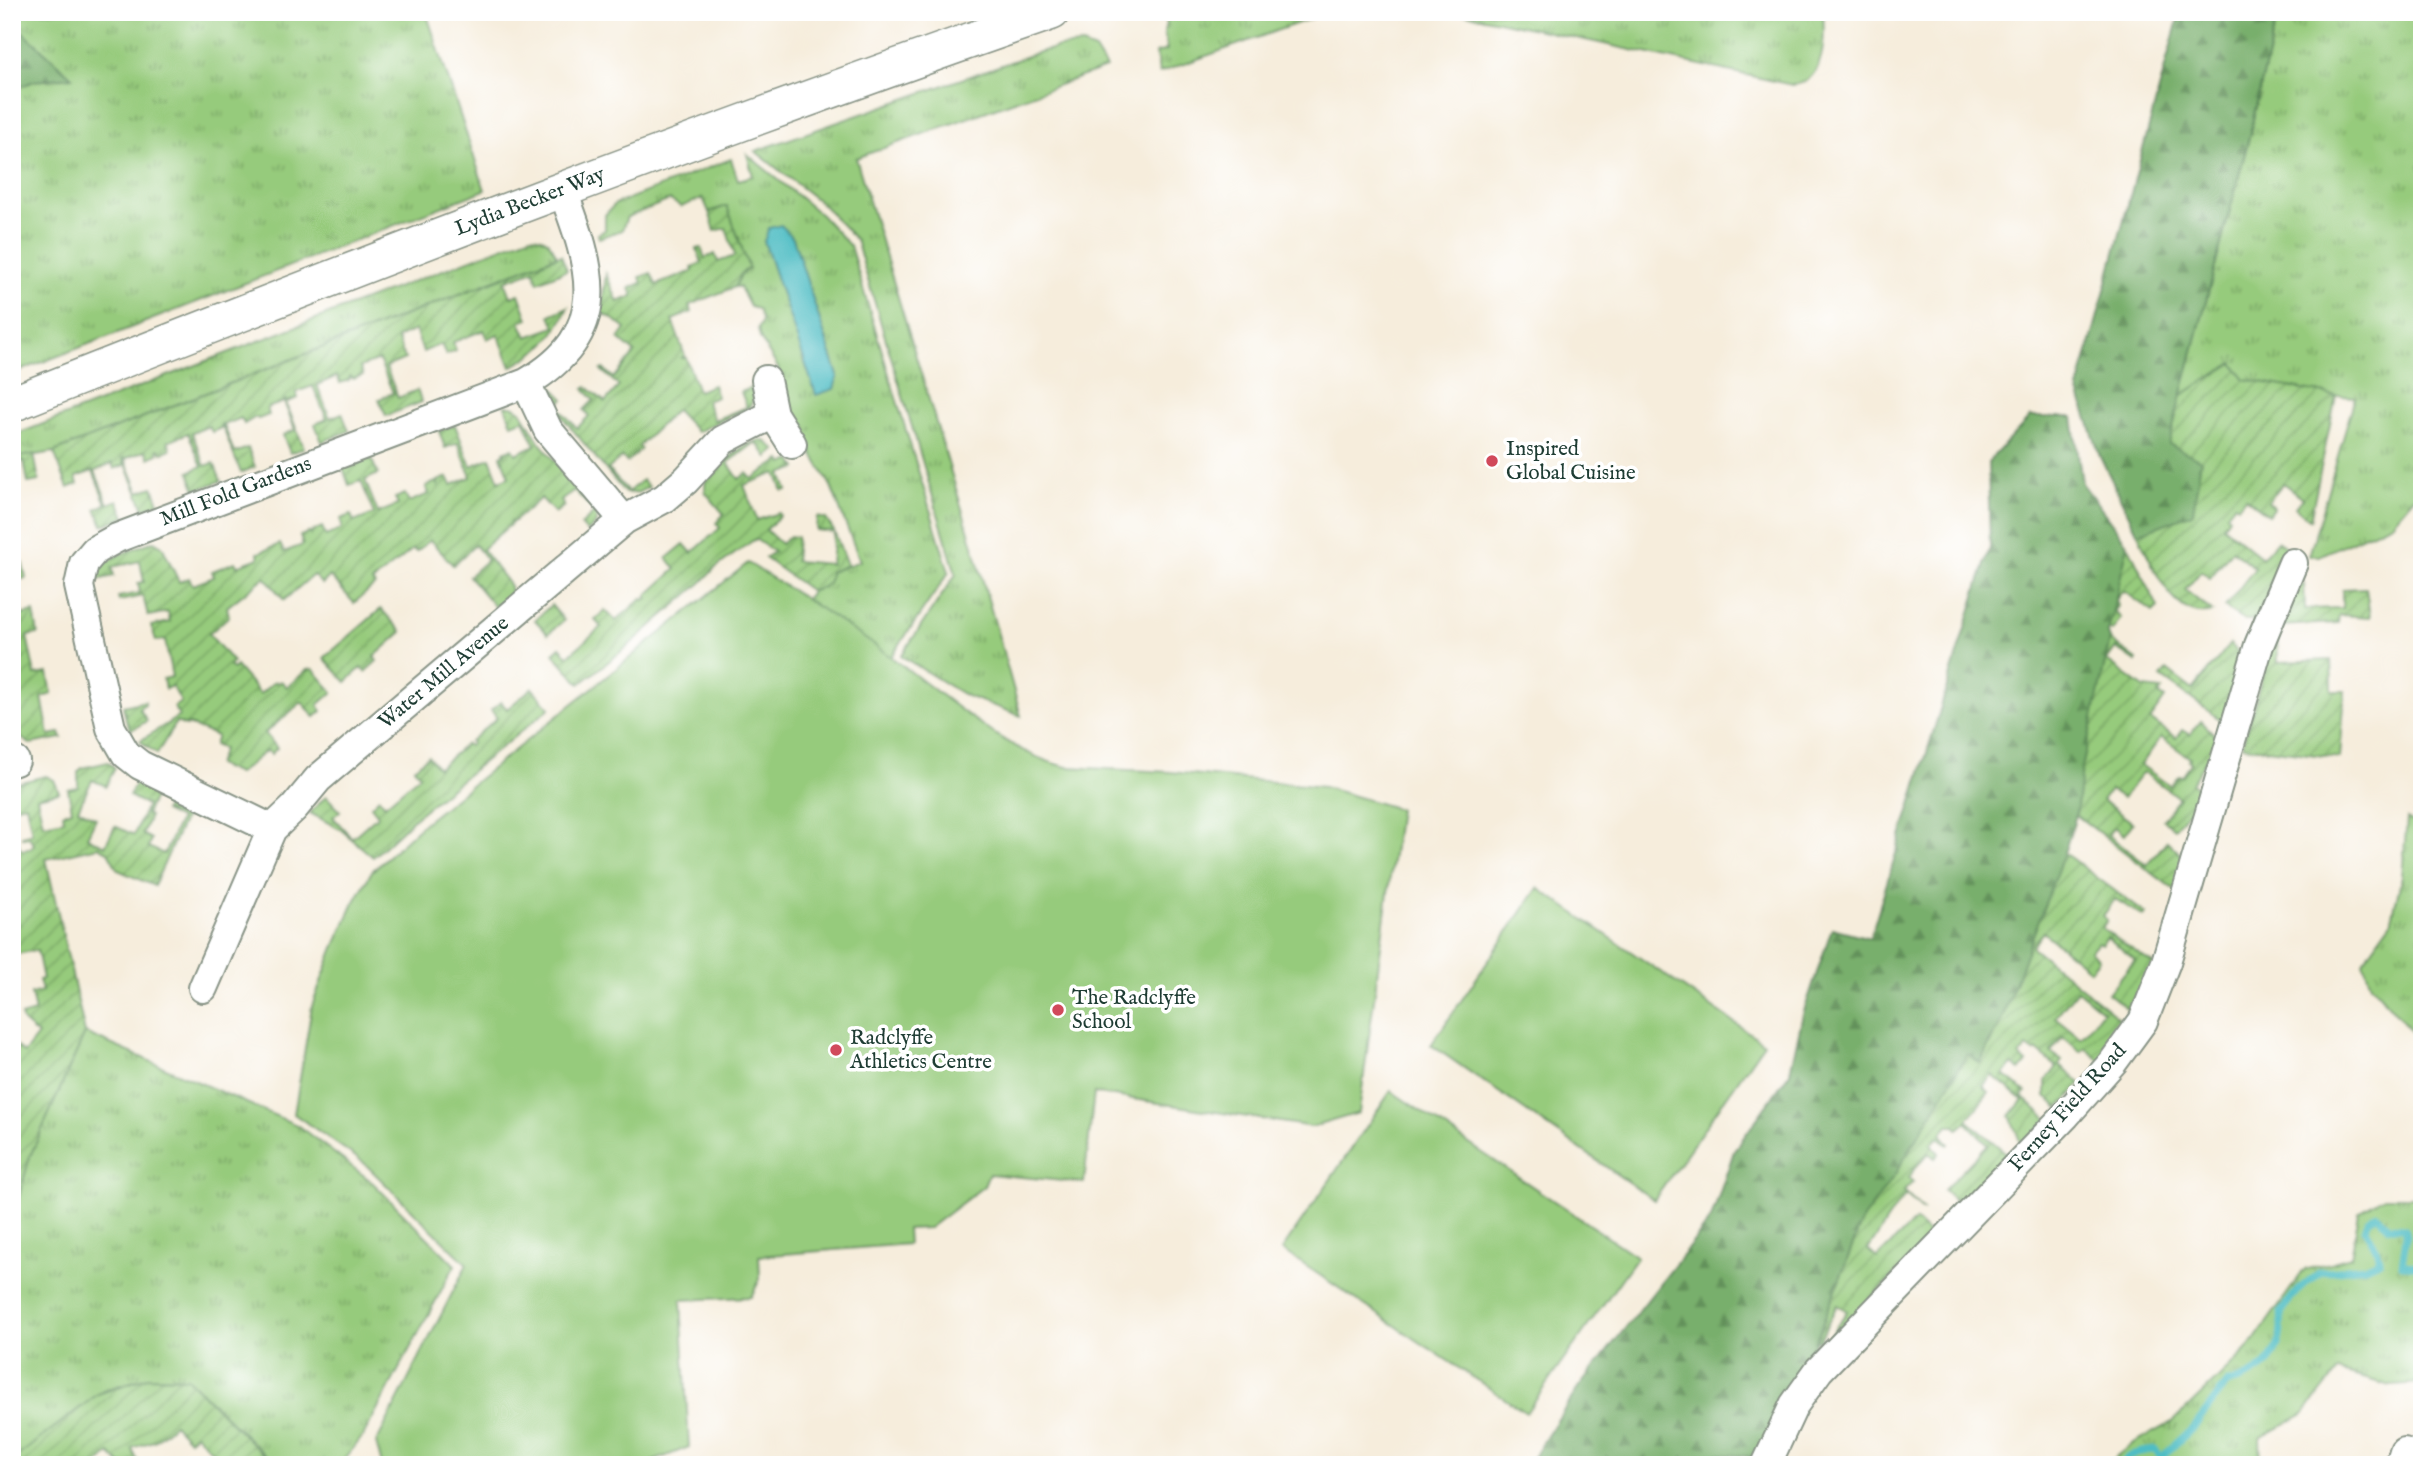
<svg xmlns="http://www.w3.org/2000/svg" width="2434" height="1477" font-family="'IM FELL English',serif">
<defs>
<pattern id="grass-tufts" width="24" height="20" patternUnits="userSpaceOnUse" patternTransform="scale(1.75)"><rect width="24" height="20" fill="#96cb7c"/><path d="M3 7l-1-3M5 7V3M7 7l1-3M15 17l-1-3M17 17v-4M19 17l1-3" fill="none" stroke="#7aa666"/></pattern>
<pattern id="forest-firs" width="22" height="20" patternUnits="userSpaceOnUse" patternTransform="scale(1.75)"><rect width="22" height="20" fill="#78af6c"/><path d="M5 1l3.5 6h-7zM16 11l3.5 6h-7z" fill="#62905a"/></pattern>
<pattern id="garden-furrows" width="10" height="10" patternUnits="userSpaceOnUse" patternTransform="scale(1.75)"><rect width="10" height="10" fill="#96cb7c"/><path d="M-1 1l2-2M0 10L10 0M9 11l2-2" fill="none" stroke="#7aa666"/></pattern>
</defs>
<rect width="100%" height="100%" fill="#fff"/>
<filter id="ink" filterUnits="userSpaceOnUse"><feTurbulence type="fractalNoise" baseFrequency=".0143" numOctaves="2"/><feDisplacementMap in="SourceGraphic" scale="14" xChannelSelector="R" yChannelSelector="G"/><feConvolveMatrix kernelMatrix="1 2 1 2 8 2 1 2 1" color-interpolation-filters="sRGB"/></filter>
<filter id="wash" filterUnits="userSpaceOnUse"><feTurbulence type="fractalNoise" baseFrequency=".00686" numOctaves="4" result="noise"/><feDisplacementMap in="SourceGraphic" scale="28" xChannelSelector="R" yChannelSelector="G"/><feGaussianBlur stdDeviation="1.57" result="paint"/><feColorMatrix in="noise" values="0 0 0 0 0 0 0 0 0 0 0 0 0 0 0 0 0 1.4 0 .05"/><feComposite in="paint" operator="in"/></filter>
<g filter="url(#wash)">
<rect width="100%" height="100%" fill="#f6eddc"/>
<!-- grass -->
<path fill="url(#grass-tufts)" stroke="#5a8458" stroke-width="2" fill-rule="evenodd" d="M 12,12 L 426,12 L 485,190 L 12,374 L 12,90 L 34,81 L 71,77 L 12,22 Z
M 1168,12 L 1329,12 L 1159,73 L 1156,53 L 1167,50 L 1164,32 Z
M 1457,12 L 1823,12 C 1825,37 1826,83 1792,85 Z
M 2278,12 L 2422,12 L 2422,495 L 2414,497 L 2392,523 L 2319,556 L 2309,556 L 2355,397 L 2328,395 L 2245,379 L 2233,363 L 2181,396 L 2248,141 Z
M 1082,45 L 1095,50 L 1106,68 L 856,158 L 972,542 L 1021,716 L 964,695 L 901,656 L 956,574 L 856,240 L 821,203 L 755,151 L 1036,53 L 1059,47 Z
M 747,154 L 821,215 L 850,246 L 949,572 L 891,657 L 806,599 L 811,591 L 816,590 L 830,572 L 860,561 L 831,486 L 793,420 L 785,398 L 778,368 L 760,338 L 758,329 L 762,321 L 758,309 L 750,307 L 740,287 L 735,287 L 742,272 L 749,269 L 727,206 L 709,212 L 703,198 L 681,207 L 670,200 L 627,217 L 622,230 L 599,238 L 598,234 L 605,230 L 605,215 L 615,204 L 731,159 L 738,180 L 753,176 ZM 793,238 L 838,376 L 833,388 L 816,394 L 764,241 Z
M 531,236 C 547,237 550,242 557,256 L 82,441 L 54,452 L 12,459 L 12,436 Z
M 2407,819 L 2422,828 L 2422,1044 L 2371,984 L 2363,962 L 2391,923 L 2402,876 Z
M 85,1033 L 297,1125 L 371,1181 L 455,1265 L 363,1436 L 340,1465 L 275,1465 L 187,1378 L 148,1377 L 104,1390 L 12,1461 L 12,1221 L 30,1156 Z
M 2384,1197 L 2422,1197 L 2422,1384 L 2391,1386 L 2338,1371 L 2304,1414 L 2260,1438 L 2261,1465 L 2105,1465 L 2132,1444 L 2174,1421 L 2247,1350 L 2304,1270 L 2351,1257 L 2359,1212 Z"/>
<!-- forest -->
<path fill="url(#forest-firs)" stroke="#4c7650" stroke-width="2" d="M 2180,12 L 2278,12 L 2248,141 L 2169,443 L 2201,460 L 2193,513 L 2138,534 L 2100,456 L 2078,389 Z
M 12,22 L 72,77 L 34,81 L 12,90 Z
M 2030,417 L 2073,417 L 2082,483 L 2128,545 L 2108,633 L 2110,640 L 2082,769 L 2076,815 L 2064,853 L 2002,1019 L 1980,1063 L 1968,1055 L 1894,1176 L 1863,1219 L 1815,1343 L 1783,1398 L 1761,1458 L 1715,1454 L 1712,1465 L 1528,1465 L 1579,1387 L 1711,1219 L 1734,1151 L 1790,1072 L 1803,1014 L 1832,928 L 1870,938 L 1990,547 L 1988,462 Z"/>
<!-- garden -->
<path fill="url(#garden-furrows)" stroke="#5a8458" stroke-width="2" fill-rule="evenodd" d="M 727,206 L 749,269 L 742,272 L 735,287 L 689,305 L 692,312 L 672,320 L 685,356 L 681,358 L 686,358 L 698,391 L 713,385 L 717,397 L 706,401 L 714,420 L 747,407 L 741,392 L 751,388 C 755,397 754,402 748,408 L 697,432 L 676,410 L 639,446 L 641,449 L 627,462 L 622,457 L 608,469 L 628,492 L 642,480 L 649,487 L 637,493 L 625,493 L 558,412 L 549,394 L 551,386 L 564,399 L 557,406 L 577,428 L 589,416 L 584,410 L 594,400 L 584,389 L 587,387 L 605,402 L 619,386 L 601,370 L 603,369 L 614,378 L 635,353 L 619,339 L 626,329 L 610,317 L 601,313 L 606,274 L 618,302 L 633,296 L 630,288 L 642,283 L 640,277 L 651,273 L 656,285 L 693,271 L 692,267 L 702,263 L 697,249 L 701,248 L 705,258 L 715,254 L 718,262 L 735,256 L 726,228 L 715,231 L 709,212 Z
M 561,255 L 567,270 L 538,282 L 534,270 L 505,281 L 511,297 L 519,294 L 528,319 L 520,322 L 527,337 L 555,327 L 550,315 L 568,307 C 556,337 539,352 511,367 L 498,334 L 487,339 L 484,330 L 453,342 L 456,351 L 446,355 L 441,344 L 423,352 L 415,330 L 397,338 L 405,359 L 386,367 L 398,398 L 417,390 L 422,402 L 386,416 L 379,399 L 393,393 L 379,360 L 360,367 L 363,375 L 353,379 L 350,376 L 349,380 L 340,383 L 337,376 L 317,385 L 330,418 L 342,413 L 349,431 L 322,442 L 315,424 L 327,419 L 313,386 L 296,392 L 298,398 L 288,402 L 285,400 L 304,448 L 290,453 L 283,435 L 295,430 L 284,402 L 267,408 L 269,415 L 258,419 L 256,417 L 244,424 L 241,418 L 224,425 L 234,453 L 248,448 L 255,467 L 241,473 L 221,423 L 221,428 L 212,432 L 209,426 L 192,433 L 205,466 L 214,463 L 221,481 L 196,490 L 189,472 L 202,466 L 188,433 L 168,441 L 171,449 L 161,453 L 159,449 L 157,450 L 158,454 L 149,458 L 146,450 L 125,459 L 139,492 L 153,487 L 159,503 L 144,509 L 123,457 L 124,465 L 114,469 L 112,463 L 95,471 L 108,504 L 118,500 L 125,517 L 103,525 L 96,509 L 106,504 L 93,471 L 76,477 L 78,484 L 68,488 L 54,452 Z
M 2233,363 L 2245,379 L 2336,396 L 2310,520 L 2295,507 L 2302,498 L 2283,483 L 2268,502 L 2274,507 L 2268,515 L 2245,497 L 2238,506 L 2235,504 L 2227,514 L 2229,517 L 2223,526 L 2262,558 L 2277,541 L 2290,550 L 2255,620 C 2241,622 2236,616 2225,607 L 2255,568 L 2232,550 L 2210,578 L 2201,571 L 2185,590 L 2213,612 C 2172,623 2152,563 2138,534 L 2193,513 L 2201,460 L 2169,444 L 2181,396 Z
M 505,406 L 513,406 L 521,411 L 540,443 L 597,511 L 596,523 L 587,532 L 581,525 L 595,512 L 574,490 L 561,501 L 564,506 L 555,513 L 541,498 L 512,523 L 510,521 L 511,524 L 482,549 L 510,586 L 511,594 L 495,607 L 469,576 L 487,560 L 475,545 L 453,565 L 430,540 L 416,552 L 413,549 L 372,582 L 375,585 L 354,603 L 330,576 L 322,584 L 313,575 L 284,600 L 265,577 L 227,607 L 229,616 L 209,634 L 233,662 L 229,666 L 233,669 L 236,666 L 260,694 L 275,681 L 277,683 L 281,681 L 287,687 L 307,670 L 313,669 L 333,692 L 318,705 L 322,711 L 315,717 L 302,702 L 265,733 L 277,748 L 271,754 L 267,750 L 238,774 L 217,765 L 223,749 L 214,745 L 217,736 L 187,724 L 186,726 L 176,722 L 157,754 L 140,741 L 179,716 L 174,707 L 181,702 L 172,686 L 165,689 L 163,679 L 172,677 L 165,640 L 156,641 L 151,626 L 170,622 L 168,612 L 148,616 L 143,596 L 119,601 L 118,597 L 140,593 L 138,583 L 144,582 L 140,561 L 112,567 L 114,576 L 97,580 C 99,557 135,549 154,541 L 162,546 L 179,582 L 189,578 L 193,585 L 214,577 L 212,571 L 235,562 L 237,566 L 259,558 L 258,553 L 280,544 L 284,552 L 303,545 L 300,536 L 310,532 L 311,535 L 313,531 L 322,527 L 326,536 L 342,529 L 341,519 L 351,515 L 354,522 L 374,514 L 361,481 L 349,485 L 343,468 L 371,458 L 378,474 L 365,480 L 378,513 L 398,505 L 395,498 L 405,494 L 409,502 L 429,494 L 426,486 L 436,482 L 438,485 L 438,481 L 448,477 L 452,485 L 471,477 L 458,443 L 445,448 L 439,431 L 455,425 L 471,466 L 490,458 L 499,481 L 509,477 L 501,456 L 505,454 L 504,452 L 513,448 L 516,454 L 535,445 L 524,419 L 512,424 Z
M 760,440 L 765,441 L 776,450 L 768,457 L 756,442 L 728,463 L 739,479 L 747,473 L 752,479 L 781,460 L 783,464 L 792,460 L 797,468 L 781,474 L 787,490 L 783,491 L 776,473 L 744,485 L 757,520 L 779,513 L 780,516 L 766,530 L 781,544 L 790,536 L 797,537 L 795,561 L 831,564 L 834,532 L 816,530 L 817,517 L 826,519 L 834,531 L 847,565 L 830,572 L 829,581 L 823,587 L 811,591 L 765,558 L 774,552 L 755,539 L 714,569 L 702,582 L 627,647 L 580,684 L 553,653 L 560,647 L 568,656 L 601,627 L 595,620 L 605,610 L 616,621 L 642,598 L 644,600 L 648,598 L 646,596 L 676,569 L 667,558 L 684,544 L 692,553 L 720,528 L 716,523 L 724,514 L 705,492 L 705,481 C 721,465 737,446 760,440 Z
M 34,454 L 39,481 L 28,483 L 24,461 L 12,463 L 12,459 Z
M 2128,545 L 2158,607 L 2153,612 L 2125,592 L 2121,593 L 2116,600 L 2118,606 L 2114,612 L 2121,618 L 2112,631 L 2109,628 Z
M 22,561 L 26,578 L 15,581 L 22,615 L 34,612 L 38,634 L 27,636 L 35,675 L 48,673 L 52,694 L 42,697 L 49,735 L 60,733 L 62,738 L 30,744 L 21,738 L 12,698 L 12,563 Z
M 2304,583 L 2305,609 L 2342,608 L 2342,589 L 2366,588 L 2370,617 L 2339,615 L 2338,623 L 2277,626 L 2278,662 L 2331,660 L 2332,691 L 2345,691 L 2340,758 L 2242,746 L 2277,626 L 2293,588 Z
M 551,605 L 564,620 L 548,634 L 535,620 Z
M 381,609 L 402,632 L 374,657 L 377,661 L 365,672 L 361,668 L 346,682 L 324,658 Z
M 2110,640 L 2137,660 L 2136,662 L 2116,648 L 2107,661 L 2144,688 L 2162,690 L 2159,694 L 2165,698 L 2150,719 L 2176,738 L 2182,730 L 2190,735 L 2201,721 L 2223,743 L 2215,767 L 2205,761 L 2191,783 L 2208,794 L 2202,820 L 2188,811 L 2175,828 L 2163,820 L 2179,798 L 2143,772 L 2123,798 L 2110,790 L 2102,800 L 2133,823 L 2124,835 L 2114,827 L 2108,835 L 2147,865 L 2167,841 L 2190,863 L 2180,894 L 2076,815 L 2082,769 ZM 2161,737 L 2190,758 L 2189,760 L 2191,763 L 2182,776 L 2179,775 L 2170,786 L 2141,765 Z
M 2230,644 L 2241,654 L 2244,670 L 2228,725 L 2161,677 L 2167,670 L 2193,690 Z
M 532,688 L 550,708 L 421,812 L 373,857 L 340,829 L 310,813 L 326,796 L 340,811 L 333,817 L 352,838 L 378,815 L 371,806 L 379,798 L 385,805 L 420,775 L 414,768 L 428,756 L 438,768 L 466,744 L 469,746 L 472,743 L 470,741 L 497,718 L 491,710 L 501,702 L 507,709 Z
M 145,701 L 145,704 L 139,708 L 147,721 L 131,730 L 126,720 L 123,706 Z
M 108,762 L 115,768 L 106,786 L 92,780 L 78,809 L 96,818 L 87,837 L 105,846 L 115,826 L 134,835 L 147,805 L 129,796 L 136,782 L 157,791 L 146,814 L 150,816 L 142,834 L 151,839 L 148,847 L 164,854 L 180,819 L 164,811 L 170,798 L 190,806 L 154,886 L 118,870 L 108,852 L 98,847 L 46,859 L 85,1033 L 30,1156 L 12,1221 L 12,1043 L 24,1053 L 38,1035 L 23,1022 L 21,1016 L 35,1012 L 31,994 L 42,991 L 39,980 L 43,979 L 37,950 L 12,955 L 12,935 L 18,923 L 12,919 L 12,831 L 15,831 L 20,849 L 23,850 L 31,848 L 34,844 L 29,837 L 22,838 L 22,836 L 32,833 L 26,804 L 12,807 L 12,784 L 46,776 L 54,780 L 59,792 L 37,797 L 43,824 L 64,820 L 63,813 L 72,810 L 68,789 L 78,787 L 78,772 L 82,768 Z
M 2064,853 L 2146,914 L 2144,917 L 2115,899 L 2103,916 L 2107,920 L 2102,928 L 2157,967 L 2137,1013 L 2129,1010 L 2108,993 L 2135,960 L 2107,937 L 2101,944 L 2098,942 L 2090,951 L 2099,959 L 2090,970 L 2043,932 L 2032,947 L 2129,1026 L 2101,1061 L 2085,1048 L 2081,1052 L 2063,1037 L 2051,1052 L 2062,1061 L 2059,1065 L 2081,1083 L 2059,1108 L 2046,1096 L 2046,1081 L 2057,1067 L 2036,1050 L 2034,1052 L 2027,1047 L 2019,1056 L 2027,1063 L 2020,1070 L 2012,1064 L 2004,1075 L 2026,1092 L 2022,1097 L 2048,1119 L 2022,1146 L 2010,1116 L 2023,1100 L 1992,1075 L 1983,1086 L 1989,1092 L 1967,1120 L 2011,1157 L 1962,1208 L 1944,1190 L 1988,1144 L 1966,1122 L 1958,1129 L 1955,1126 L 1948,1126 L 1941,1134 L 1949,1144 L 1948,1145 L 1938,1137 L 1931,1145 L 1939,1153 L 1935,1158 L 1929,1153 L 1914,1169 L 1909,1178 L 1913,1182 L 1904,1191 L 1924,1211 L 1906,1195 L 1898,1204 L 1868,1250 L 1877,1258 L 1915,1221 L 1933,1238 L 1824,1345 L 1847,1311 L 1837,1305 L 1819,1341 L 1817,1339 L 1863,1219 L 1894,1176 L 1968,1054 L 1980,1063 L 2002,1019 ZM 2077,990 L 2103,1011 L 2081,1038 L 2055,1017 Z
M 147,1377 L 187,1378 L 274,1465 L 225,1465 L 196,1434 L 189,1440 L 174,1424 L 156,1440 L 132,1448 L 139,1465 L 121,1465 L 110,1453 L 97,1465 L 12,1465 L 12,1461 L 20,1454 L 98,1394 Z"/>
<!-- pitch -->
<path fill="#96cb7c" stroke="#5a8458" stroke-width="2" d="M 748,563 C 797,593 845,624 891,657 C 943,694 1005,753 1067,767 L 1171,772 L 1324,787 L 1399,809 L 1359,1113 L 1312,1127 L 1094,1093 L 1084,1183 L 989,1174 L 984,1186 L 929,1228 L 907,1229 L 908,1244 L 759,1256 L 760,1279 L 751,1297 L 681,1300 L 689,1447 L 644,1465 L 382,1465 L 376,1443 L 467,1264 L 363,1162 L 294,1114 L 312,1006 L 333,950 L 353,905 L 372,871 L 424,823 Z
M 1538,888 L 1764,1043 L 1654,1200 L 1431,1045 Z
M 1391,1091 L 1637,1257 L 1526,1413 L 1282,1250 Z"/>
<!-- water -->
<path fill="#4fbdc4" stroke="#377d7c" stroke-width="2" d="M 781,225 L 793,238 L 838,376 L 834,389 L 816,395 L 764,241 L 769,228 Z"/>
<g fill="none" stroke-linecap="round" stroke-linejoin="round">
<!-- stream -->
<path stroke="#4fbdc4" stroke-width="7" d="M 2121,1465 C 2129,1452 2141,1452 2155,1450 L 2160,1456 L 2164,1455 L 2195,1426 L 2228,1382 C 2236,1383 2242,1379 2249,1376 C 2277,1363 2283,1340 2281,1311 L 2299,1289 L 2320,1272 L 2365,1267 L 2380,1260 L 2378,1252 L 2365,1229 L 2369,1220 L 2377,1214 L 2389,1227 L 2404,1228 L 2406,1237 L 2402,1265 L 2419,1266 L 2422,1263"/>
</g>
</g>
<g filter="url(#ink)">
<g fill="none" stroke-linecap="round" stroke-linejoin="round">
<defs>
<path id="minor" d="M 766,380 L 773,414 L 792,444
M 526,383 L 548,430 L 624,520
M 12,762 L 15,761
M 272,829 L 140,765 L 126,754 L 111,728 L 79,586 L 84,563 L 95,550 L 117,538 L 526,383 C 614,332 592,268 562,189
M 203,988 L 272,829 L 294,808 L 318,779 L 624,520 L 665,498 L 686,480 L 723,440 L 773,414
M 1766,1465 L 1794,1405 L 1819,1370 L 2066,1115 L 2113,1062 L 2143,1021 L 2166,962 L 2259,645 L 2293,563
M 2400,1465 L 2404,1452"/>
<path id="tertiary" d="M 12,404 C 357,267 702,133 1052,12"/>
</defs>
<!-- minor casing -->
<use href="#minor" stroke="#8a9588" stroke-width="32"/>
<!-- tertiary casing -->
<use href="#tertiary" stroke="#8a9588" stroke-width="38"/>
<!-- minor -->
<use href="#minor" stroke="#fff" stroke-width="28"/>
<!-- tertiary -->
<use href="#tertiary" stroke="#fff" stroke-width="35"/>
</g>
</g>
<!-- markers -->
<g fill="#d1495b" stroke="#fff" stroke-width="2.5">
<circle cx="1492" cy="461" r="7"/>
<circle cx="1058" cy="1010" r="7"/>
<circle cx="836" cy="1050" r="7"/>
</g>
<g text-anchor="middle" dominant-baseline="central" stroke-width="7" stroke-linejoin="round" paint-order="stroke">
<!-- street labels -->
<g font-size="21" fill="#1f3d34" stroke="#fff">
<text transform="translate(530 202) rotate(-21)">Lydia Becker Way</text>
<text transform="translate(236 492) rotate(-21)">Mill Fold Gardens</text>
<text transform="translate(444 673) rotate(-40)">Water Mill Avenue</text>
<text transform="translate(2068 1108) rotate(-48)">Ferney Field Road</text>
</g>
<!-- poi labels -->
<g font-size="21" fill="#1f3d34" stroke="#fff" text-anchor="start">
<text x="1506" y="449">Inspired<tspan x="1506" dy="24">Global Cuisine</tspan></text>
<text x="1072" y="998">The Radclyffe<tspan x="1072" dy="24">School</tspan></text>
<text x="850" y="1038">Radclyffe<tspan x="850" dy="24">Athletics Centre</tspan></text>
</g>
</g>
<!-- margin -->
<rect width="2434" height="1477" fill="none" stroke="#fff" stroke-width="42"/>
</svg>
